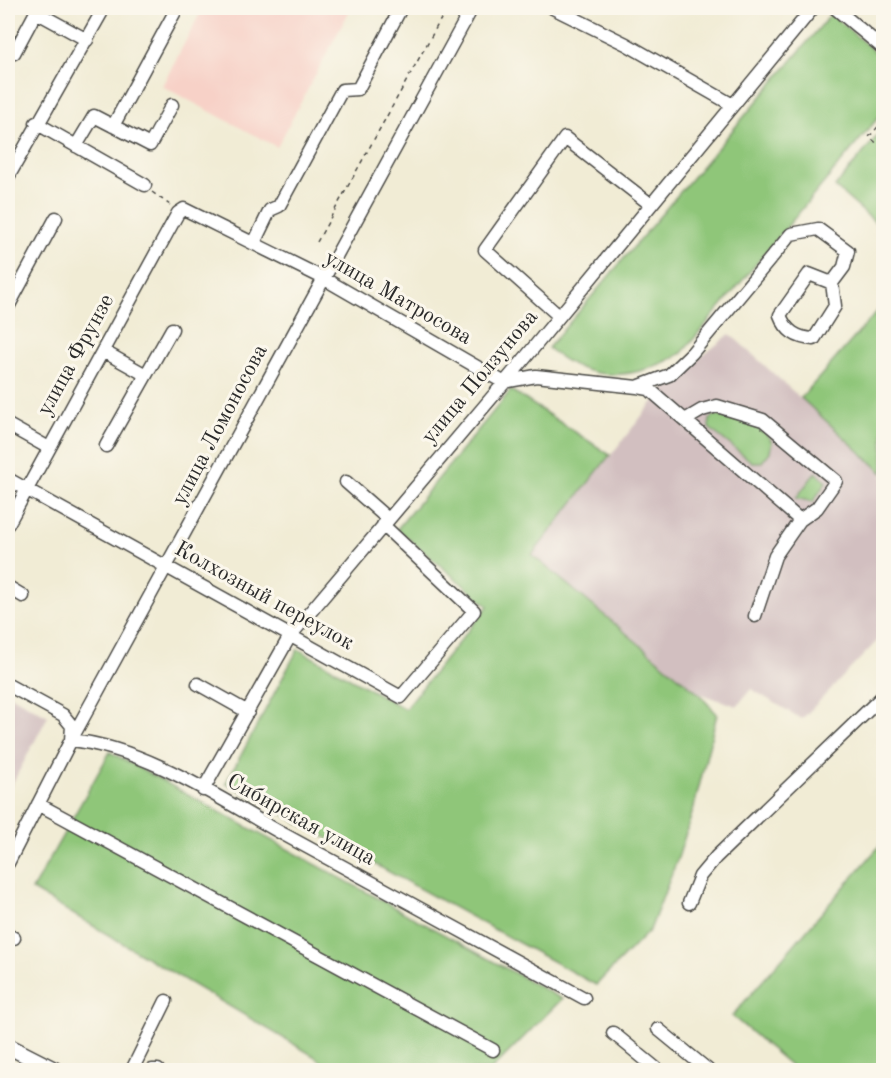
<svg xmlns="http://www.w3.org/2000/svg" width="891" height="1078" font-family="'Old Standard TT',serif">
<rect width="100%" height="100%" fill="#fbf7ec"/>
<filter id="ink" filterUnits="userSpaceOnUse"><feTurbulence type="fractalNoise" baseFrequency=".0167" numOctaves="2"/><feDisplacementMap in="SourceGraphic" scale="12" xChannelSelector="R" yChannelSelector="G"/><feConvolveMatrix kernelMatrix="1 2 1 2 8 2 1 2 1" color-interpolation-filters="sRGB"/></filter>
<filter id="wash" filterUnits="userSpaceOnUse"><feTurbulence type="fractalNoise" baseFrequency=".008" numOctaves="4" result="noise"/><feDisplacementMap in="SourceGraphic" scale="24" xChannelSelector="R" yChannelSelector="G"/><feGaussianBlur stdDeviation="1.35" result="paint"/><feColorMatrix in="noise" values="0 0 0 0 0 0 0 0 0 0 0 0 0 0 0 0 0 1.4 0 .05"/><feComposite in="paint" operator="in"/></filter>
<g filter="url(#wash)">
<rect width="100%" height="100%" fill="#f1ecd5"/>
<!-- built -->
<path fill="#f7d1c7" d="M 203,8 L 351,8 L 277,147 L 162,86 Z"/>
<!-- industrial -->
<path fill="#d2bfc0" d="M 730,334 L 883,473 L 883,635 L 802,719 L 751,689 L 737,706 L 698,693 L 532,555 L 667,384 Z
M 8,694 L 48,716 L 8,792 Z"/>
<!-- green -->
<path fill="#8fc679" stroke="#5d7852" stroke-width="1.5" d="M 831,14 L 883,59 L 883,112 L 682,353 C 635,380 591,385 548,348 Z
M 883,129 L 883,229 L 835,187 Z
M 883,305 L 883,473 L 801,398 Z
M 511,390 L 610,455 L 532,555 L 698,693 L 717,714 L 694,807 L 679,855 L 650,930 L 596,985 L 226,783 L 298,649 L 405,709 L 488,606 L 397,529 Z
M 715,415 C 734,420 763,423 772,442 L 770,452 L 762,462 L 752,462 L 709,428 L 710,419 Z
M 816,472 L 826,482 L 813,502 L 796,498 Z
M 110,752 L 562,999 L 491,1070 L 331,1070 L 314,1056 L 32,890 Z
M 883,842 L 883,1070 L 796,1070 L 732,1016 Z"/>
</g>
<g filter="url(#ink)">
<g fill="none" stroke-linecap="round" stroke-linejoin="round">
<defs>
<path id="minor" d="M 553,8 L 626,44 L 731,104
M 835,8 L 884,49
M 8,50 L 14,53 L 36,12 L 87,40
M 36,123 L 145,185
M 113,126 L 177,8
M 76,146 L 94,116 L 150,145 L 172,105
M 8,177 L 104,8
M 254,243 L 270,210 L 279,206 L 342,90 L 358,89 L 401,8
M 809,274 L 832,283 L 835,306 L 814,339 C 796,338 786,331 780,315 Z
M 8,307 L 56,218
M 559,316 L 485,250 L 565,138 L 650,204
M 103,351 L 146,375
M 638,387 L 649,389 L 800,520
M 685,420 L 702,410 L 717,406 L 763,420 L 836,481 L 817,508 L 800,520 L 775,556 L 755,616
M 8,425 L 49,448
M 106,446 L 172,329
M 8,479 L 401,697 L 474,611 L 383,525
M 346,482 L 388,519
M 8,524 L 178,213 L 184,209 L 323,278 L 503,382 L 536,376 L 637,387 L 669,375 L 692,353 L 791,234 L 818,229 L 848,251 L 844,267 L 832,283
M 8,587 L 23,596
M 198,684 L 248,712
M 8,685 L 63,715 L 72,726 L 71,740 C 146,748 220,799 285,835 C 385,889 484,944 584,998
M 203,790 L 290,636 L 521,363 L 813,8
M 38,804 L 493,1050
M 8,863 L 71,740 L 472,8
M 689,903 L 700,876 L 716,857 L 884,695
M 8,935 L 14,938
M 658,1029 L 708,1070
M 613,1033 L 658,1070
M 132,1070 L 166,1001
M 152,1070 L 158,1070"/>
<path id="major" d="M 8,1046 L 55,1070"/>
</defs>
<!-- minor casing -->
<use href="#minor" stroke="#494844" stroke-width="15"/>
<!-- major casing -->
<use href="#major" stroke="#494844" stroke-width="18"/>
<!-- path -->
<path stroke="#494844" stroke-width="1.5" stroke-dasharray="4.5 4.5" stroke-linecap="butt" d="M 884,120 L 869,137 L 884,149
M 152,192 L 170,205
M 317,242 L 447,8"/>
<!-- minor -->
<use href="#minor" stroke="#fff" stroke-width="12"/>
<!-- major -->
<use href="#major" stroke="#fff" stroke-width="15"/>
</g>
</g>
<g text-anchor="middle" dominant-baseline="central" stroke-width="6" stroke-linejoin="round" paint-order="stroke">
<!-- street labels -->
<g font-size="22" fill="#2b2b2b" stroke="#fbf7ec">
<text transform="translate(398 298) rotate(30)">улица Матросова</text>
<text transform="translate(76 355) rotate(-61)">улица Фрунзе</text>
<text transform="translate(480 377) rotate(-50)">улица Ползунова</text>
<text transform="translate(220 425) rotate(-62)">улица Ломоносова</text>
<text transform="translate(264 596) rotate(29)">Колхозный переулок</text>
<text transform="translate(301 820) rotate(29)">Сибирская улица</text>
</g>
</g>
<!-- margin -->
<rect width="891" height="1078" fill="none" stroke="#fbf7ec" stroke-width="30"/>
</svg>
